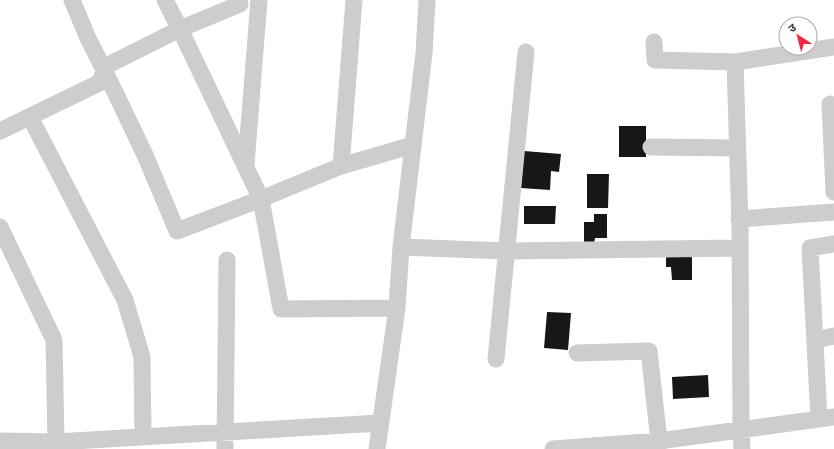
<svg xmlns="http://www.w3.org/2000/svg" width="834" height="449" font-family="'Fira Sans','Noto Sans Devanagari',sans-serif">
<rect width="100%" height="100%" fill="#fff"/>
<!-- building -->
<path fill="#171717" d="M 619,126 L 646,126 L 646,157 L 619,157 Z
M 524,151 L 561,154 L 559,172 L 551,171 L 550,190 L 521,188 Z
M 587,174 L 609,174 L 608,208 L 587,208 Z
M 524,206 L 556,206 L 555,224 L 524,224 Z
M 594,214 L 607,214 L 607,238 L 595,238 L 594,244 L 584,244 L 584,222 L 594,222 Z
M 692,256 L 692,280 L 672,280 L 671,267 L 666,267 L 666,257 Z
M 547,312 L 571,313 L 568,350 L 544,348 Z
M 708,375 L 709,397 L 673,399 L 672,377 Z"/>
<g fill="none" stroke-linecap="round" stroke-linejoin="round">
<!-- minor -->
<path stroke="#cdcdcd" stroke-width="17" d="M 72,0 L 87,36 L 115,92 L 145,155 L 177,231 L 261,199 L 341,166 L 413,145
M 240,4 L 180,29 L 261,199 L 281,309 L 397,308
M 654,42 L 655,60 L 735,62
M 830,104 L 834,192
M 30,117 L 125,300 L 142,357 L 143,437
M 0,131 L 99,83 L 108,65 L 180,29 L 165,0
M 651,147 L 737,148
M 246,165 L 259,0
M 341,166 L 354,0
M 739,219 L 834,212
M 0,227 L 54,340 L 56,442
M 401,247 L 506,251 L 740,248
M 815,340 L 834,336
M 577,353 L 649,351 L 659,441 L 658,449
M 496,359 L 526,52
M 819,419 L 810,248 L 834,244
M 0,441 L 56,442 L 380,423
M 225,449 L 227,260
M 377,449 L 397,308 L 401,247 L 424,53 L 427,0
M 553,449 L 659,441 L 834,417
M 742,449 L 741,430 L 740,226 L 735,62 L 834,47"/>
</g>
<!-- north arrow -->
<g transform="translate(798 36) rotate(324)"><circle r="19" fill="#ffffff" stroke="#acacac"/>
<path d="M0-3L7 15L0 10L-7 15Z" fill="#ee2c3e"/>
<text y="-6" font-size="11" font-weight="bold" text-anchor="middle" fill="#303030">उ</text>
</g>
</svg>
